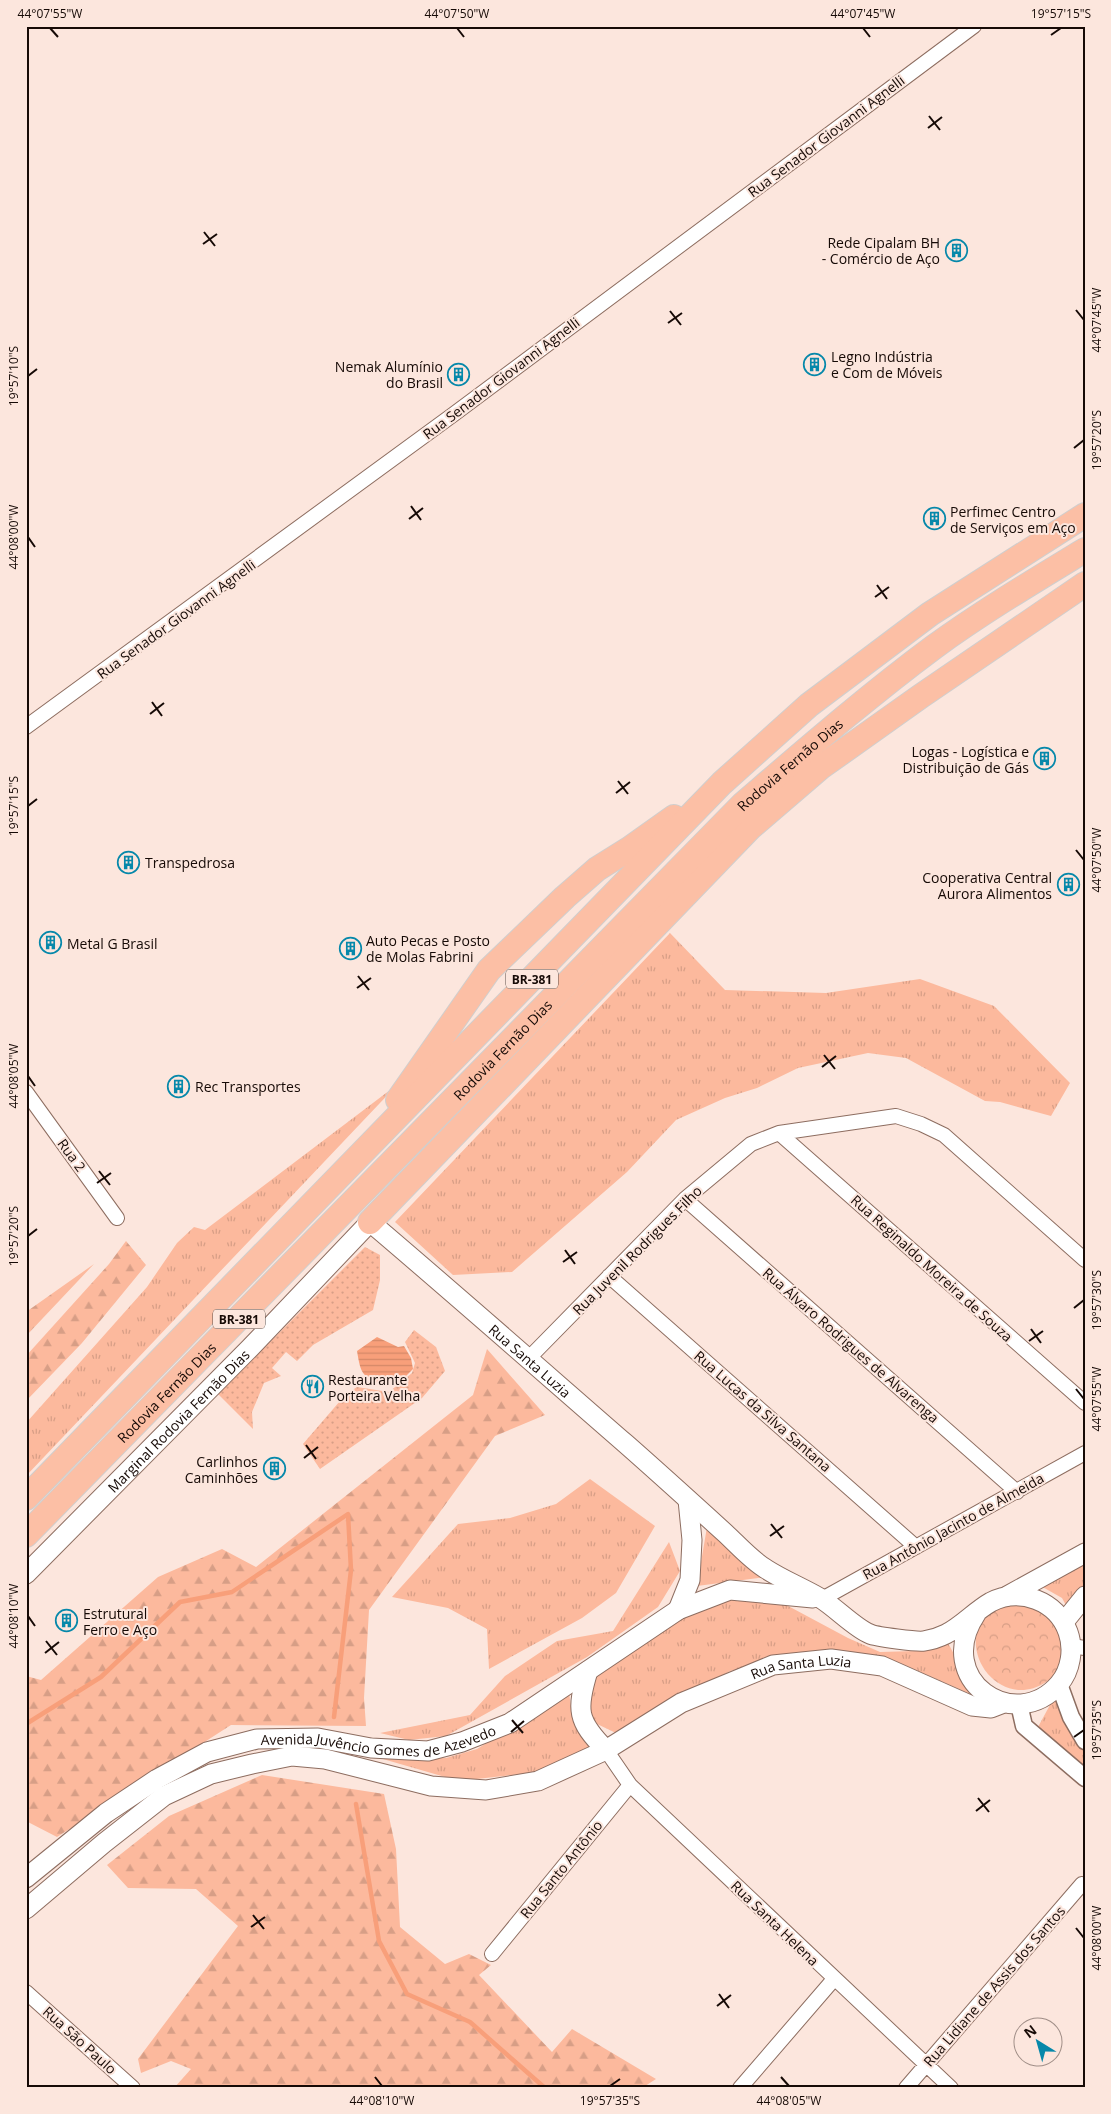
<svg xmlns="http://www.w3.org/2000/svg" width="1111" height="2114" font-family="'Open Sans',sans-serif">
<defs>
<pattern id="grass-tufts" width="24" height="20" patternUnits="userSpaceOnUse" patternTransform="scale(1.25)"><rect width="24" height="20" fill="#fcb99d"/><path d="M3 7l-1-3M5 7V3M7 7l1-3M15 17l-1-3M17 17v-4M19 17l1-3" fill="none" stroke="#d79e86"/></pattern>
<pattern id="forest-firs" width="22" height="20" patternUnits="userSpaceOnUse" patternTransform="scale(1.25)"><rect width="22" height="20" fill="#fcb99d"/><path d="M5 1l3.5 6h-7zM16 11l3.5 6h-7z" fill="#d79e86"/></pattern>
<pattern id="park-crowns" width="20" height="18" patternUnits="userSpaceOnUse" patternTransform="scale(1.25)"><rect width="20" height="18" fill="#fcb99d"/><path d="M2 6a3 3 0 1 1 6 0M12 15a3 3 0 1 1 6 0" fill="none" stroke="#d79e86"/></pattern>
<pattern id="garden-dots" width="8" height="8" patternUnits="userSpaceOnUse" patternTransform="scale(1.25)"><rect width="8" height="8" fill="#fcb99d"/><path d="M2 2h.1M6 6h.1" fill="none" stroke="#d79e86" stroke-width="1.8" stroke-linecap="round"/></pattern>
<pattern id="water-rules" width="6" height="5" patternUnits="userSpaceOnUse" patternTransform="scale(1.25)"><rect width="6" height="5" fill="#f89f7a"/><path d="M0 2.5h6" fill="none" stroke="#d48868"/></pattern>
</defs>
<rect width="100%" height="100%" fill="#fce6dd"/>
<!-- grass -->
<path fill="url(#grass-tufts)" d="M 670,933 L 725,990 L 826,993 L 920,979 L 994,1006 L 1070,1083 L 1051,1116 L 1000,1102 L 985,1101 L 906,1058 L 868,1053 L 798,1068 L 757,1088 L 725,1098 L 676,1120 L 627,1172 L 512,1272 L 453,1275 L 395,1222 Z
M 398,1084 L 26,1476 L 26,1423 L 147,1287 L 177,1243 L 194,1227 L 205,1230 Z
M 590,1479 L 655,1526 L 616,1593 L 582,1618 L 489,1669 L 487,1629 L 448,1608 L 392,1597 L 458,1524 L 510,1518 L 556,1504 Z
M 708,1521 L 766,1577 L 697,1586 Z
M 669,1542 L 680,1571 L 658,1607 L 587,1657 L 446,1736 L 409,1740 L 380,1733 L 470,1715 L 505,1676 L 557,1641 L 613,1631 Z
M 1085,1558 L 1085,1590 L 1069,1611 L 1062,1598 L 1039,1585 Z
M 741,1596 L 777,1600 L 848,1638 L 880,1652 L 915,1651 L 948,1643 L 977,1697 L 900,1663 L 844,1652 L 776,1659 L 730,1671 L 616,1733 L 597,1724 L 590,1713 L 588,1699 L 596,1675 L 656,1633 L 705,1606 Z
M 569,1692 L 572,1715 L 594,1748 L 538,1772 L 459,1781 L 369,1755 L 403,1759 L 446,1758 L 477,1749 Z
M 1057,1692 L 1072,1732 L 1085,1753 L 1085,1778 L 1049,1741 L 1038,1727 Z"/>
<!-- forest -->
<path fill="url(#forest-firs)" d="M 126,1241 L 146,1265 L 82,1343 L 26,1401 L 26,1356 L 109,1264 Z
M 94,1264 L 26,1336 L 26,1312 Z
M 487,1349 L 545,1415 L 495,1436 L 369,1610 L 364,1698 L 366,1726 L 231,1725 L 57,1837 L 26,1821 L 26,1676 L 41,1680 L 158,1577 L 222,1549 L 256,1567 L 473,1395 Z
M 262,1775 L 384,1794 L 396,1849 L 400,1927 L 445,1964 L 469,1954 L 491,1965 L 479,1975 L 552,2052 L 572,2029 L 656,2079 L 642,2088 L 174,2088 L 191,2069 L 171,2061 L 141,2073 L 138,2059 L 238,1926 L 196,1889 L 128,1888 L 107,1865 L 169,1816 Z"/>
<!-- park -->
<path fill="url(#park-crowns)" d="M 1025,1599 L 1062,1623 C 1062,1636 1064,1653 1061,1665 C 1060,1672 1052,1678 1046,1682 C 996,1715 947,1638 996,1607 C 1003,1602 1017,1601 1025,1599 Z"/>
<!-- garden -->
<path fill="url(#garden-dots)" d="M 365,1247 L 380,1255 L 380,1280 L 373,1310 L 313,1345 L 297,1361 L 286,1352 L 272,1368 L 281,1376 L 264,1383 L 252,1412 L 253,1429 L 218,1394 Z
M 414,1330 L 436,1347 L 445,1371 L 422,1398 L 320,1469 L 303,1444 L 346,1394 L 357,1387 L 389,1392 L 412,1373 L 415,1363 L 405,1342 Z"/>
<!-- water -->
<path fill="url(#water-rules)" d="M 377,1337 L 398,1347 L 404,1346 L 411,1358 L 413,1369 L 405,1377 L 384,1386 C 362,1376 361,1375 357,1351 Z"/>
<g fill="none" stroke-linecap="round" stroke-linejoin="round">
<!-- stream -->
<path stroke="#f89f7a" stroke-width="4.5" d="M 26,1724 L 101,1677 L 180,1602 L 232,1592 L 348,1514 L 351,1570 L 334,1717
M 356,1804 L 379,1941 L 407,1994 L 470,2022 L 545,2088"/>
<defs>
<path id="minor" d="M 26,727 L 454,414 L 974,26
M 26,1092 L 117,1218
M 779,1133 L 1085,1403
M 685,1199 L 1017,1492
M 609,1276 L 916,1547
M 528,1359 L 685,1199 L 751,1144 L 779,1133 L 896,1116 L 921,1124 L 944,1135 L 1085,1260
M 822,1599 L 1085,1453
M 1071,1646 L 1085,1648
M 606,1750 L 630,1785 L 951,2088
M 492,1954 L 630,1785
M 26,1992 L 133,2088
M 740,2088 L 834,1979
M 906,2088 L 1082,1884"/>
<path id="tertiary" d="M 1059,1684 L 1071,1717 L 1085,1741
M 1019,1704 L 1024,1726 L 1085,1778"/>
<g id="secondary">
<path id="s1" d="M 26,1574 L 250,1348 L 370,1222 C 456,1295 541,1370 626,1444 C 659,1473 692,1503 725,1533 C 738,1545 751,1560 766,1569 C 783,1580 803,1588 820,1598 C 835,1607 856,1629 870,1634 C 877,1637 917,1642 924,1641 C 931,1640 940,1637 946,1634 C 962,1626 975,1611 991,1602 C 1020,1587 1057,1601 1068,1632 C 1074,1649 1071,1670 1059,1684 C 1015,1735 932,1680 976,1614"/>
<path d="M 1007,1596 L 1085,1553"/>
<path d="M 678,1610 L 690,1580 L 692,1540 L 688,1500"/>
<path d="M 1064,1622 L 1085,1596"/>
<path d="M 588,1671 C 576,1710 577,1721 606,1750"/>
<path id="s2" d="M 26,1878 L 106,1813 L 157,1779 L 207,1752 L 257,1739 L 318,1738 L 371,1748 L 428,1751 L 462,1742 L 510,1723 L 678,1610 L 730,1590 L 813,1598"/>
<path id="s3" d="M 26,1909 L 104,1843 L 164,1796 L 211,1774 L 252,1764 L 292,1756 L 325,1759 L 431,1786 L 486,1790 L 538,1781 L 606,1750 L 681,1703 L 773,1665 L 831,1659 L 882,1666 L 972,1706 L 991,1708 L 1004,1703"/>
</g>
<g id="motorway">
<path d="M 398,1100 L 489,970 L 565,897 L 597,869 L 629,849 L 674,817"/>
<path d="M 370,1222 L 750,828 L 821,767 L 921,696 L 1085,584"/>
<path d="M 26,1498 L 722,783 L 809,705 L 930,614 L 1085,515"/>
<path id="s4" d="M 26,1535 L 743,804 C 806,750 868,696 934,647 C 982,612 1034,581 1085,550"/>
</g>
</defs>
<!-- minor casing -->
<use href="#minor" stroke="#8d6d60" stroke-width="16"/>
<!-- tertiary casing -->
<use href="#tertiary" stroke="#8d6d60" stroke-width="19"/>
<!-- secondary casing -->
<use href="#secondary" stroke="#8d6d60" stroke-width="21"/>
<!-- motorway casing -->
<use href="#motorway" stroke="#d0cecd" stroke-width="26"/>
<!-- minor -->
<use href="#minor" stroke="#fff" stroke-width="14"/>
<!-- tertiary -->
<use href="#tertiary" stroke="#fff" stroke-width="16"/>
<!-- secondary -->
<use href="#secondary" stroke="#fff" stroke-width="19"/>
<!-- motorway -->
<use href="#motorway" stroke="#fcbfa5" stroke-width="24"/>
</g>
<!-- ticks -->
<path fill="none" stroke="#160a06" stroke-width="2" d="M 50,28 L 58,37M 457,28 L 464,37M 863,28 L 870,37M 1051,35 L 1061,28M 929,116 L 940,130M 928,128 L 942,117M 204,232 L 215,246M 203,244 L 217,234M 1076,310 L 1084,320M 670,311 L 681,325M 668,323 L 682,313M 28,376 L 37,369M 1074,448 L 1084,440M 411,506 L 421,520M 409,519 L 423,508M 28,537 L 35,547M 877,585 L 887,599M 875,597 L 889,587M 152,702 L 162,716M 150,714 L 164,703M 618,781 L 628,794M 616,793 L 630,782M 28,806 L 37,799M 1076,850 L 1084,860M 358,976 L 369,990M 357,988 L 371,978M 824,1055 L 835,1069M 822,1067 L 836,1056M 28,1076 L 35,1086M 99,1171 L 110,1185M 97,1183 L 111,1173M 28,1236 L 37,1229M 565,1250 L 575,1264M 563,1262 L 577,1252M 1074,1308 L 1084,1300M 1031,1329 L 1041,1343M 1029,1341 L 1043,1331M 1076,1389 L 1084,1399M 306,1445 L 316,1459M 304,1458 L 318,1447M 771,1524 L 782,1538M 770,1536 L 784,1526M 28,1616 L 35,1626M 46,1641 L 57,1655M 45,1653 L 59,1642M 512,1720 L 523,1733M 511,1732 L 524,1721M 1074,1737 L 1084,1730M 978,1798 L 989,1812M 976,1811 L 990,1800M 253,1915 L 264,1929M 251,1927 L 265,1917M 1076,1928 L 1084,1938M 719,1994 L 729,2008M 717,2006 L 731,1995M 375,2077 L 382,2086M 781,2077 L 789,2086M 610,2086 L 620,2079"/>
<!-- icons -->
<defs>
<symbol id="building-ring" viewBox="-11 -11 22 22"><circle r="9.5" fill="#fce6dd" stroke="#0688aa" stroke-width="1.5"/><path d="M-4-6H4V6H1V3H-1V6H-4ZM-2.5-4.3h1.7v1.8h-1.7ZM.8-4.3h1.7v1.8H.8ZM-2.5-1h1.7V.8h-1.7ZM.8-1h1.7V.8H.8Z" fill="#0688aa"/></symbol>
<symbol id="restaurant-ring" viewBox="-11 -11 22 22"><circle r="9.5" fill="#fce6dd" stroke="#0688aa" stroke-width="1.5"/><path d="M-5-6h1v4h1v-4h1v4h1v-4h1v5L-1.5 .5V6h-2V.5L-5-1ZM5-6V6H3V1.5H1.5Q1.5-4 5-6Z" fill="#0688aa"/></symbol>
</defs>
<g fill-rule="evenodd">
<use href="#building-ring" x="944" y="238" width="25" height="25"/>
<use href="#building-ring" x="802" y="352" width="25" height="25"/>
<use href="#building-ring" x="446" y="362" width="25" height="25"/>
<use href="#building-ring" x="922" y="506" width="25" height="25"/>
<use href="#building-ring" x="1032" y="746" width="25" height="25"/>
<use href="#building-ring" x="116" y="850" width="25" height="25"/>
<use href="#building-ring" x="1056" y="872" width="25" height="25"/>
<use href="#building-ring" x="38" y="930" width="25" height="25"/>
<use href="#building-ring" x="338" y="936" width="25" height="25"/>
<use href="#building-ring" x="166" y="1074" width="25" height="25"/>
<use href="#restaurant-ring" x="300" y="1374" width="25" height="25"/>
<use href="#building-ring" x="262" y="1456" width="25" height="25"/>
<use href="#building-ring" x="54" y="1608" width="25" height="25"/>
</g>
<g text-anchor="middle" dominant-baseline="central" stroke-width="4" stroke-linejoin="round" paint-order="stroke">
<!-- shield labels -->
<g fill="#fce6dd" stroke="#5b4c46" stroke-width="1">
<rect x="506" y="969.5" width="52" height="19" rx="4"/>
<rect x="213" y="1309.5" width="52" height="19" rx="4"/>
</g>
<g font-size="12" font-weight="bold" fill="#160a06">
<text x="532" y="979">BR-381</text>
<text x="239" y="1319">BR-381</text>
</g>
<!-- street labels -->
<g font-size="14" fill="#160a06" stroke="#fce6dd">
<text transform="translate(826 136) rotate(-37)">Rua Senador Giovanni Agnelli</text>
<text transform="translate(501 378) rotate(-37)">Rua Senador Giovanni Agnelli</text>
<text transform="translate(176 619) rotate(-36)">Rua Senador Giovanni Agnelli</text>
<text stroke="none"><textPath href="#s4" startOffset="1085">Rodovia Fernão Dias</textPath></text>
<text stroke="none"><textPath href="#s4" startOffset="680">Rodovia Fernão Dias</textPath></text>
<text transform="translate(72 1155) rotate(54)">Rua 2</text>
<text transform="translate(637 1250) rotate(-45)">Rua Juvenil Rodrigues Filho</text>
<text transform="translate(932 1268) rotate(42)">Rua Reginaldo Moreira de Souza</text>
<text transform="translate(851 1345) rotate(41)">Rua Álvaro Rodrigues de Alvarenga</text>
<text stroke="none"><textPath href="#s1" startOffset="704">Rua Santa Luzia</textPath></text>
<text stroke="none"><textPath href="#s4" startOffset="200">Rodovia Fernão Dias</textPath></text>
<text transform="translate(763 1411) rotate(41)">Rua Lucas da Silva Santana</text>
<text stroke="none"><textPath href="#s1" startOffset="216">Marginal Rodovia Fernão Dias</textPath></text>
<text transform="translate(953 1526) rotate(-29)">Rua Antônio Jacinto de Almeida</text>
<text stroke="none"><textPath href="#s3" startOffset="854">Rua Santa Luzia</textPath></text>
<text stroke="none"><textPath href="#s2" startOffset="396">Avenida Juvêncio Gomes de Azevedo</textPath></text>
<text transform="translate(561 1869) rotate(-51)">Rua Santo Antônio</text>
<text transform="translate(775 1923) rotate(44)">Rua Santa Helena</text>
<text transform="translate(994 1986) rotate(-49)">Rua Lidiane de Assis dos Santos</text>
<text transform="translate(80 2040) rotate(42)">Rua São Paulo</text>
</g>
<!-- poi labels -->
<g font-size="14" fill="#160a06" stroke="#fce6dd" text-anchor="start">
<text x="940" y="242" text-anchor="end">Rede Cipalam BH<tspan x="940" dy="16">- Comércio de Aço</tspan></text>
<text x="831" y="356">Legno Indústria<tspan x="831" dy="16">e Com de Móveis</tspan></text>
<text x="443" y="366" text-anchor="end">Nemak Alumínio<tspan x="443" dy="16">do Brasil</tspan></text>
<text x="950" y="511">Perfimec Centro<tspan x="950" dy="16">de Serviços em Aço</tspan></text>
<text x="1029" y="751" text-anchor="end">Logas - Logística e<tspan x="1029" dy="16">Distribuição de Gás</tspan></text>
<text x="145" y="862">Transpedrosa</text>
<text x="1052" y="877" text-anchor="end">Cooperativa Central<tspan x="1052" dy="16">Aurora Alimentos</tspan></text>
<text x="366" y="940">Auto Pecas e Posto<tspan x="366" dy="16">de Molas Fabrini</tspan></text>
<text x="67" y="943">Metal G Brasil</text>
<text x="195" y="1086">Rec Transportes</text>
<text x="328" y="1379">Restaurante<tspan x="328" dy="16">Porteira Velha</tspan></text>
<text x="258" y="1461" text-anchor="end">Carlinhos<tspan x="258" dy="16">Caminhões</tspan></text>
<text x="83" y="1613">Estrutural<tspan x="83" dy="16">Ferro e Aço</tspan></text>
</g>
</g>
<!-- border -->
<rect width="1111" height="2114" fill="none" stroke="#fce6dd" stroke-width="55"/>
<!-- north arrow -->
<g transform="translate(1038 2042) rotate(323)"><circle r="24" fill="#fce6dd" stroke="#a08e87"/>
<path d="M0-4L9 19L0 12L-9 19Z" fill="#0688aa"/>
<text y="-8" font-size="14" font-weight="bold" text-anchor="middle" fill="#160a06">N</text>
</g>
<rect x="28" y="28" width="1056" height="2058" fill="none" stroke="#160a06" stroke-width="2"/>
<g font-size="12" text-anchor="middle" fill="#160a06">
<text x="50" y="18">44°07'55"W</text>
<text x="457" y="18">44°07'50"W</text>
<text x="863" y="18">44°07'45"W</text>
<text x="1061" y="18">19°57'15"S</text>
<text transform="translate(1097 320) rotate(-90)" y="4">44°07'45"W</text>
<text transform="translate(14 376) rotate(-90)" y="4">19°57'10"S</text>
<text transform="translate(1097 440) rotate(-90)" y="4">19°57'20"S</text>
<text transform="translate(14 537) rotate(-90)" y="4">44°08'00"W</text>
<text transform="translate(14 806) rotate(-90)" y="4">19°57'15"S</text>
<text transform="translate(1097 860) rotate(-90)" y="4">44°07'50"W</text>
<text transform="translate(14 1076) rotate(-90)" y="4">44°08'05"W</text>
<text transform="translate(14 1236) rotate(-90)" y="4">19°57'20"S</text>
<text transform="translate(1097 1300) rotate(-90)" y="4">19°57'30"S</text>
<text transform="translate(1097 1399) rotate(-90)" y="4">44°07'55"W</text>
<text transform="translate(14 1616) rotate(-90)" y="4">44°08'10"W</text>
<text transform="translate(1097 1730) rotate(-90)" y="4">19°57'35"S</text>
<text transform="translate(1097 1938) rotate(-90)" y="4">44°08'00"W</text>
<text x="382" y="2105">44°08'10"W</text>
<text x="610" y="2105">19°57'35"S</text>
<text x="789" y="2105">44°08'05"W</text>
</g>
</svg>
